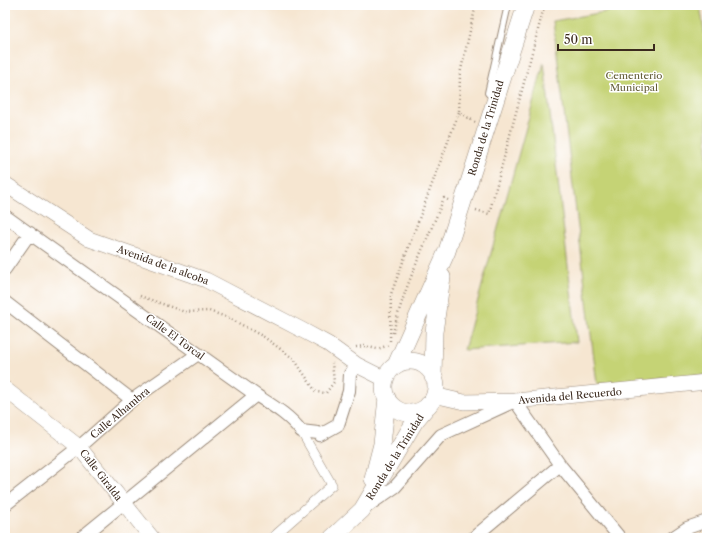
<svg xmlns="http://www.w3.org/2000/svg" width="712" height="543" font-family="'Libre Caslon Text',serif">
<rect width="100%" height="100%" fill="#fff"/>
<filter id="ink" filterUnits="userSpaceOnUse"><feTurbulence type="fractalNoise" baseFrequency=".025" numOctaves="2"/><feDisplacementMap in="SourceGraphic" scale="8" xChannelSelector="R" yChannelSelector="G"/><feConvolveMatrix kernelMatrix="1 2 1 2 8 2 1 2 1" color-interpolation-filters="sRGB"/></filter>
<filter id="wash" filterUnits="userSpaceOnUse"><feTurbulence type="fractalNoise" baseFrequency=".012" numOctaves="4" result="noise"/><feDisplacementMap in="SourceGraphic" scale="16" xChannelSelector="R" yChannelSelector="G"/><feGaussianBlur stdDeviation="0.9" result="paint"/><feColorMatrix in="noise" values="0 0 0 0 0 0 0 0 0 0 0 0 0 0 0 0 0 1.4 0 .05"/><feComposite in="paint" operator="in"/></filter>
<g filter="url(#wash)">
<rect width="100%" height="100%" fill="#f6e6d1"/>
<!-- green -->
<path fill="#c5d375" stroke="#807e4a" d="M 645,5 L 700,5 L 707,50 L 707,375 L 597,384 L 553,21 Z
M 544,63 L 577,342 L 464,350 Z"/>
</g>
<g filter="url(#ink)">
<g fill="none" stroke-linecap="round" stroke-linejoin="round">
<defs>
<path id="service" d="M 495,100 L 488,93 L 508,5"/>
<path id="pedestrian" d="M 272,538 L 332,485 L 301,431"/>
<path id="minor" d="M 5,216 L 256,395 C 273,406 289,415 301,431 L 318,433 L 320,435 L 338,425 L 349,391 L 350,374 L 357,365
M 5,269 L 30,233
M 5,302 L 132,400
M 5,505 L 79,447 L 132,400 L 198,354
M 366,507 L 395,487 L 441,435 L 515,401 L 560,465 L 620,538
M 81,538 L 256,395
M 473,538 L 560,465
M 672,538 L 687,528 L 707,521"/>
<path id="tertiary" d="M 5,184 L 89,239 L 206,280 L 302,330 L 328,344 L 357,365 L 385,379
M 5,389 L 79,447 L 152,538
M 434,395 L 464,402 L 515,401 L 707,382"/>
<path id="secondary" d="M384 387a26 26 0 1 1 52 0a26 26 0 1 1-52 0Z
M 396,365 L 447,251 L 526,5
M 433,377 L 434,332 L 442,277
M 373,479 L 382,444 L 387,398
M 332,538 L 362,510 L 415,421 L 429,404"/>
</defs>
<!-- service casing -->
<use href="#service" stroke="#988878" stroke-width="8"/>
<!-- pedestrian casing -->
<use href="#pedestrian" stroke="#988878" stroke-width="10"/>
<!-- minor casing -->
<use href="#minor" stroke="#988878" stroke-width="14"/>
<!-- tertiary casing -->
<use href="#tertiary" stroke="#988878" stroke-width="16"/>
<!-- secondary casing -->
<use href="#secondary" stroke="#988878" stroke-width="18"/>
<!-- path -->
<path stroke="#988878" stroke-width="2.5" stroke-dasharray="1 3" stroke-linecap="butt" d="M 475,122 L 459,112 L 460,74 L 476,5
M 476,210 L 489,214 L 543,11 L 548,5
M 140,296 L 185,312 L 209,311 L 229,318 L 264,337 L 294,359 L 316,392 L 326,393 L 334,382 L 332,363
M 393,333 C 404,286 426,243 444,198 L 448,200
M 390,341 L 391,294 L 459,112
M 356,347 L 365,346 L 377,349 L 390,345"/>
<!-- service -->
<use href="#service" stroke="#fff" stroke-width="6"/>
<!-- pedestrian -->
<use href="#pedestrian" stroke="#fff" stroke-width="9"/>
<!-- minor -->
<use href="#minor" stroke="#fff" stroke-width="12"/>
<!-- tertiary -->
<use href="#tertiary" stroke="#fff" stroke-width="15"/>
<!-- secondary -->
<use href="#secondary" stroke="#fff" stroke-width="17"/>
</g>
</g>
<g text-anchor="middle" dominant-baseline="central" stroke-width="3" stroke-linejoin="round" paint-order="stroke">
<!-- park labels -->
<g font-size="10" fill="#645d38" stroke="#fff">
<text x="634" y="75">Cementerio<tspan x="634" dy="12">Municipal</tspan></text>
</g>
<!-- street labels -->
<g font-size="10" fill="#3b2a1e" stroke="#fff">
<text transform="translate(486 128) rotate(-73)">Ronda de la Trinidad</text>
<text transform="translate(163 265) rotate(20)">Avenida de la alcoba</text>
<text transform="translate(175 337) rotate(36)">Calle El Torcal</text>
<text transform="translate(570 396) rotate(-5)">Avenida del Recuerdo</text>
<text transform="translate(120 413) rotate(-40)">Calle Alhambra</text>
<text transform="translate(395 457) rotate(-58)">Ronda de la Trinidad</text>
<text transform="translate(101 475) rotate(52)">Calle Giralda</text>
</g>
</g>
<!-- margin -->
<rect width="712" height="543" fill="none" stroke="#fff" stroke-width="20"/>
<!-- scale -->
<path d="M558 44v6h96v-6" fill="none" stroke="#3b2a1e" stroke-width="2"/>
<text x="564" y="44" font-size="12" fill="#3b2a1e" stroke="#ffffff" stroke-width="3" paint-order="stroke">50 m</text>
</svg>
